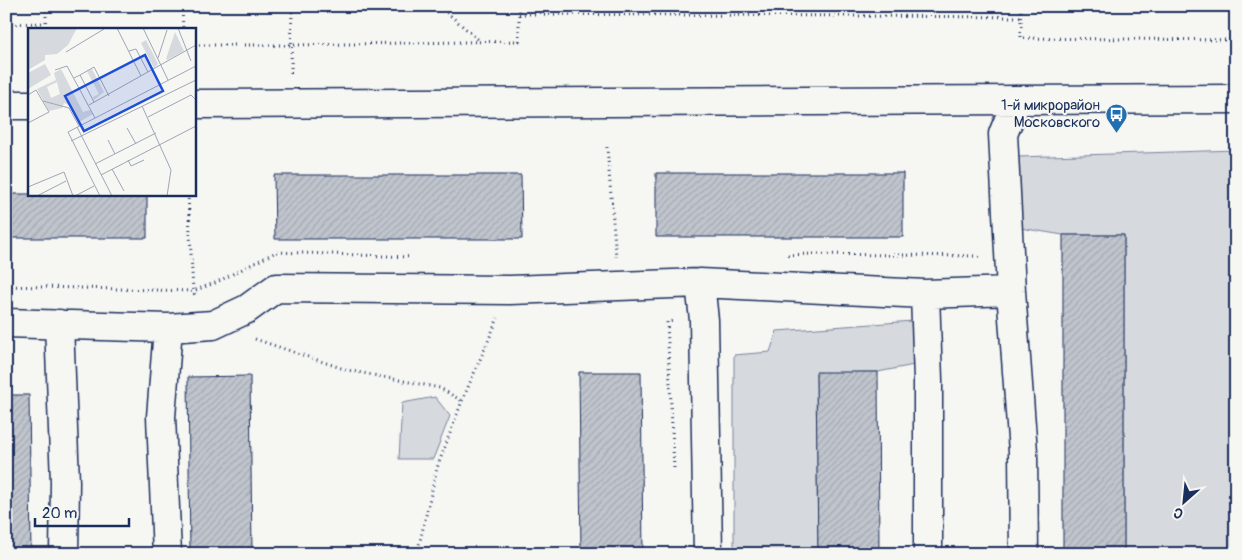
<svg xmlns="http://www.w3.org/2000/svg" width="1242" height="560" font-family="Pangolin,sans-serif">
<defs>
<pattern id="building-hatch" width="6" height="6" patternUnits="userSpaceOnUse" patternTransform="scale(1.25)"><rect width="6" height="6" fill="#c0c4cd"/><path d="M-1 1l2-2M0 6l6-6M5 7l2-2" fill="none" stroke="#a4a9b2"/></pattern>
</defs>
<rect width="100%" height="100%" fill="#f6f6f2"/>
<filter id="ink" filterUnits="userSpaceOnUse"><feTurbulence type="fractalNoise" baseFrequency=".02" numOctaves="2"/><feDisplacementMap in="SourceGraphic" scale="10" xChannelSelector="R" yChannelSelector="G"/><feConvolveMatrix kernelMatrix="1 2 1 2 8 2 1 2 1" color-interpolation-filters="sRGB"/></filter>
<g filter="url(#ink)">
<!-- green -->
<path fill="#d6d9dd" stroke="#78849e" d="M 1236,150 L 1236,554 L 1124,554 L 1124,235 L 1063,235 L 1020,228 L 1018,157 Z
M 913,321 L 914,365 L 878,372 L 816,373 L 818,554 L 734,554 L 734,355 L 770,352 L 777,331 Z
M 435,397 L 450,416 L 433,459 L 399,459 L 402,403 Z"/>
<!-- building -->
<path fill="url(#building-hatch)" stroke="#1b2f5e" d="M 656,173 L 903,173 L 903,237 L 656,237 Z
M 274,175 L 521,175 L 522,239 L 275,239 Z
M 6,194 L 147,194 L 147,238 L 6,238 Z
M 1063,235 L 1124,235 L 1124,554 L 1063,554 Z
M 579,372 L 641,372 L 643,554 L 581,554 Z
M 816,372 L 878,372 L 879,554 L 818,554 Z
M 250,376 L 252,554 L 190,554 L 188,377 Z
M 6,395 L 29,395 L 31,554 L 6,554 Z"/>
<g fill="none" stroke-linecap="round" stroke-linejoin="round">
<defs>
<path id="minor" d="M 1017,100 L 1003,134 L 1011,291 L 1023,452 L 1024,554
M 194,104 L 1236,99
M 6,105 L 29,105
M 700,283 L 704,320 L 708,554
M 925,294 L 928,380 L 928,554
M 6,323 L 168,328 L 213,325 L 247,309 L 276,288 L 510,290 L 700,283 L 925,294 L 1011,291
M 59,324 L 65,482 L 64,554
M 167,554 L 161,417 L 168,328"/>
</defs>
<!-- minor casing -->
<use href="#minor" stroke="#1b2f5e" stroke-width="31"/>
<!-- path -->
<path stroke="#1b2f5e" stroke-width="3" stroke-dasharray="1 4" stroke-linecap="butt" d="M 46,6 L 46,29
M 182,6 L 183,29
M 439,6 L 480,41
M 1021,6 L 1021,38 L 1236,40
M 519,14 L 1021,17
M 6,24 L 46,23
M 194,45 L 292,45 L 519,41 L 519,6
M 291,73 L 292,6
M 607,147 L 616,257
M 188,194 L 193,291 L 196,297
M 788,255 L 811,254 L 979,256
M 6,286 L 193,291 L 215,283 L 276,252 L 412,257
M 255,339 L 347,370 L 440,388 L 462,401
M 674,468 L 667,322 L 674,321
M 417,554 L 437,468 L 462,401 L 498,318"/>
<!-- minor -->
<use href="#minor" stroke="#f6f6f2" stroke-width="28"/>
</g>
</g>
<!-- icons -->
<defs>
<symbol id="bus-pin" viewBox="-11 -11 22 30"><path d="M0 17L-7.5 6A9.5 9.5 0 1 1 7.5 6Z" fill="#1f6fb2" stroke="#f6f6f2"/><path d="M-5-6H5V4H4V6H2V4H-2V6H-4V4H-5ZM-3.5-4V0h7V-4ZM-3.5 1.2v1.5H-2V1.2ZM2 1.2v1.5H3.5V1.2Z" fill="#fff"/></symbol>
</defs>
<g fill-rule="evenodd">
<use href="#bus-pin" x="1104" y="102" width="25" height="34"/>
</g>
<g text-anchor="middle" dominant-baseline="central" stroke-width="4" stroke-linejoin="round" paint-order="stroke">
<!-- poi labels -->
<g font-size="15" fill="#1b2f5e" stroke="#f6f6f2" text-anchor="end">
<text x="1100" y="105">1-й микрорайон<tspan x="1100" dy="17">Московского</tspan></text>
</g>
</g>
<!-- overview -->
<g transform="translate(28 28)">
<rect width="168" height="168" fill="#f6f6f2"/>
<path d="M 147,4 L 156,23 L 139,32 L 138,31 ZM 118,12 L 130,36 L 126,40 L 113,15 ZM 17,36 L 23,47 L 0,61 L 0,45 ZM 33,41 L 55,84 L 62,82 L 65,86 L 51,94 L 41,77 L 36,75 L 34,80 L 21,83 L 9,61 L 28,52 L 26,45 ZM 29,54 L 32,66 L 23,70 L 19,59 ZM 64,41 L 76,64 L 66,72 L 65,69 L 71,66 L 59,43 Z" fill="#d6d9dd" fill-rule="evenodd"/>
<path d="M 0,0 L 49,0 L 40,17 L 29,26 L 17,27 L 17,32 L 0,42 Z" fill="#d6d9dd"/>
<path fill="none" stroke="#9ea6b7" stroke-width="1" d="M 89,0 L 113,48M 115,0 L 140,52M 150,0 L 163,33M 101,23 L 108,21 L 120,44M 38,24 L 76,1M 130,30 L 139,2M 27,42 L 39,38 L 67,90M 52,47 L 66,39 L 81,68M 46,50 L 52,47 L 66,74M 0,67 L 8,62 L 21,84 L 0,95M 15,73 L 41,80 L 51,98M 61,77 L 168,17M 114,78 L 143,142 L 139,168M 120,89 L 163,67 L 168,72M 49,99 L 84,168M 99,100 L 108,116M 80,112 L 87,126M 43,113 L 168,52M 100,132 L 103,138 L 116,132M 67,136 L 128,105M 84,141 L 96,163M 73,147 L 168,98M 0,159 L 36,144 L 45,168M 9,168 L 38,153M 47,168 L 66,158M 72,168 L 40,104 L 168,38"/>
<path fill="#1d4ed8" fill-opacity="0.15" stroke="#1d4ed8" stroke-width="2.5" d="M 117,27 L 135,63 L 56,103 L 37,68 Z"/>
<rect width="168" height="168" fill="none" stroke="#1b2f5e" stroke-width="2.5"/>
</g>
<!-- margin -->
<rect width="1242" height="560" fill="none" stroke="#f6f6f2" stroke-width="25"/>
<rect x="12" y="12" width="1217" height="535" fill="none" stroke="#1b2f5e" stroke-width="2" filter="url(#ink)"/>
<!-- north arrow -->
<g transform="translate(1184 502) rotate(207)" stroke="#f6f6f2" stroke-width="4" paint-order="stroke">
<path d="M0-4L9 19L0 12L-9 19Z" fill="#1b2f5e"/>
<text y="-8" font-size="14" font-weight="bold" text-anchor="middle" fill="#1b2f5e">С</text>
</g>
<!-- scale -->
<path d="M35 518v8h94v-8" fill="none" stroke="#1b2f5e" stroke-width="2.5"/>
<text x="42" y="518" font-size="15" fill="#1b2f5e" stroke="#f6f6f2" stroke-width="4" paint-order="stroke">20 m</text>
</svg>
